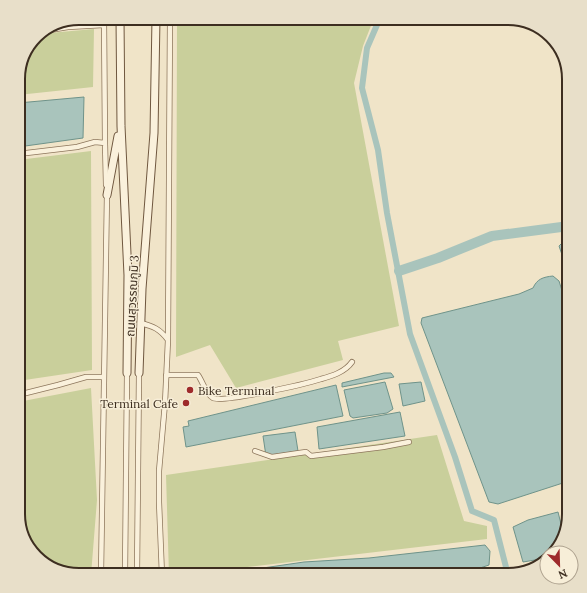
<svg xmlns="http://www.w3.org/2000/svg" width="587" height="593" font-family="Lora,'Noto Sans Thai',serif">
<rect width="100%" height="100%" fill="#f0e4c8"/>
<!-- green -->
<path fill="#c9cf9b" d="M 79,18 L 93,18 L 93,25 L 53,28 Z
M 210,18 L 374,18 L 363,46 L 354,83 L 399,326 L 338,341 L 343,360 L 236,388 L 210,345 L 176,357 L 177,23 Z
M 94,29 L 93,87 L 18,95 L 18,75 L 38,34 Z
M 91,151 L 92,370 L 18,381 L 18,160 Z
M 91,388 L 97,500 L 91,575 L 79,575 L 52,569 L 33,554 L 18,515 L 18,402 Z
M 437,435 L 464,521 L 487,526 L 487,539 L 178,575 L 169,575 L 166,475 Z"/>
<!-- water -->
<path fill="#a9c4bc" stroke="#6f938a" d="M 84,97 L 83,138 L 18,147 L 18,103 Z
M 563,242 L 569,242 L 569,275 L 559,246 Z
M 553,276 L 559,281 L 569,313 L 569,481 L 498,504 L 489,502 L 421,323 L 422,318 L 519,294 L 533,288 C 537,279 543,277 553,276 Z
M 384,373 L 391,373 L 394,377 L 342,387 L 342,383 Z
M 385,382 L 393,409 L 387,413 L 353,418 L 350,416 L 344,390 Z
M 421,382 L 425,401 L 403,406 L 399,384 Z
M 336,385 L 343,416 L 186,447 L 183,427 L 189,426 L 188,421 Z
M 400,412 L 405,436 L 319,449 L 317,427 Z
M 295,432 L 298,451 L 266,456 L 263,436 Z
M 558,512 L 563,532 L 565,532 L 563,541 L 554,553 L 547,553 L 547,558 L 523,562 L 513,527 L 528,520 Z
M 485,545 L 490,551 L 489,565 L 480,568 L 423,575 L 215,575 L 304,562 L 369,558 Z"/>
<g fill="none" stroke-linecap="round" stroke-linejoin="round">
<!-- canal -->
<path stroke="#a9c4bc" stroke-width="6" d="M 380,18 L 367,48 L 362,88 L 378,150 L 387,213 L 410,334 L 455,457 L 472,511 L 494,520 L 508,575"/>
<!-- river -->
<path stroke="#a9c4bc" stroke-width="10" d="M 399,271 L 438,258 L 492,236 L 569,226"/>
<defs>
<path id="minor" d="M 104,18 L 105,143 L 106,185
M 44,31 L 68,27 L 104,25
M 18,154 L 77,147 L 95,142 L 105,143
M 140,323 C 153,326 160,329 168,340 L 165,403 L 159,471 L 159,502 L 162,575
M 168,340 L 170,18
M 166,375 L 198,375 C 203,382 205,393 213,398 C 222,403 306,384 321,379 C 332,376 345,372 352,362
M 18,395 L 58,385 L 86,377 L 104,377
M 255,451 L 272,457 L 306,452 L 311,456 L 383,447 L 409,442
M 101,575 L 107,193
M 125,575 L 127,373
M 137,575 L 139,373"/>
<path id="secondary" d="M 120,18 L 121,126 L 128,275 L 127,373
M 107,195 L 118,136
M 139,373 L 142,289 L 154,133 L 156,18"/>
</defs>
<!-- minor casing -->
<use href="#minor" stroke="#8d765c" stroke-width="6"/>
<!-- secondary casing -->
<use href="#secondary" stroke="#6f573f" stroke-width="9"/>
<!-- minor -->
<use href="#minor" stroke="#faf1dc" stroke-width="4.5"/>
<!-- secondary -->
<use href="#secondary" stroke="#faf1dc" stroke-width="7"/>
</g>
<!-- markers -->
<g fill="#9e2a2b" stroke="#f7eed8" stroke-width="1.5">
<circle cx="190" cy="390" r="4"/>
<circle cx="186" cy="403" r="4"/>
</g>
<g text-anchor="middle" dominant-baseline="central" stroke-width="3" stroke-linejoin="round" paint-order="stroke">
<!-- street labels -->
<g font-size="12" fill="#3d2e20" stroke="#f7eed8">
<text transform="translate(132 296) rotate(-87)">ถนนสุวรรณภูมิ 3</text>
</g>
<!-- poi labels -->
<g font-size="12" fill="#3d2e20" stroke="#f7eed8" text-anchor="start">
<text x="198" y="390">Bike Terminal</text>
<text x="178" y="403" text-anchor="end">Terminal Cafe</text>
</g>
</g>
<!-- crop -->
<path d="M0 0H587V593H0ZM79 25H508A54 54 0 0 1 562 79V514A54 54 0 0 1 508 568H79A54 54 0 0 1 25 514V79A54 54 0 0 1 79 25Z" fill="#e8dfc9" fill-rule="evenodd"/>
<path fill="none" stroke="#3d2e20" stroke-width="2" d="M79 25H508A54 54 0 0 1 562 79V514A54 54 0 0 1 508 568H79A54 54 0 0 1 25 514V79A54 54 0 0 1 79 25Z"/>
<!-- north arrow -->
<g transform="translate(559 565) rotate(157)"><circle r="19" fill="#f7eed8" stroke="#ada18e"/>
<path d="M0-3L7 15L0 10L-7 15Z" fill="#9e2a2b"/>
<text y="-6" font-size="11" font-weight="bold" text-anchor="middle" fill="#3d2e20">N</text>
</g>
</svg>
